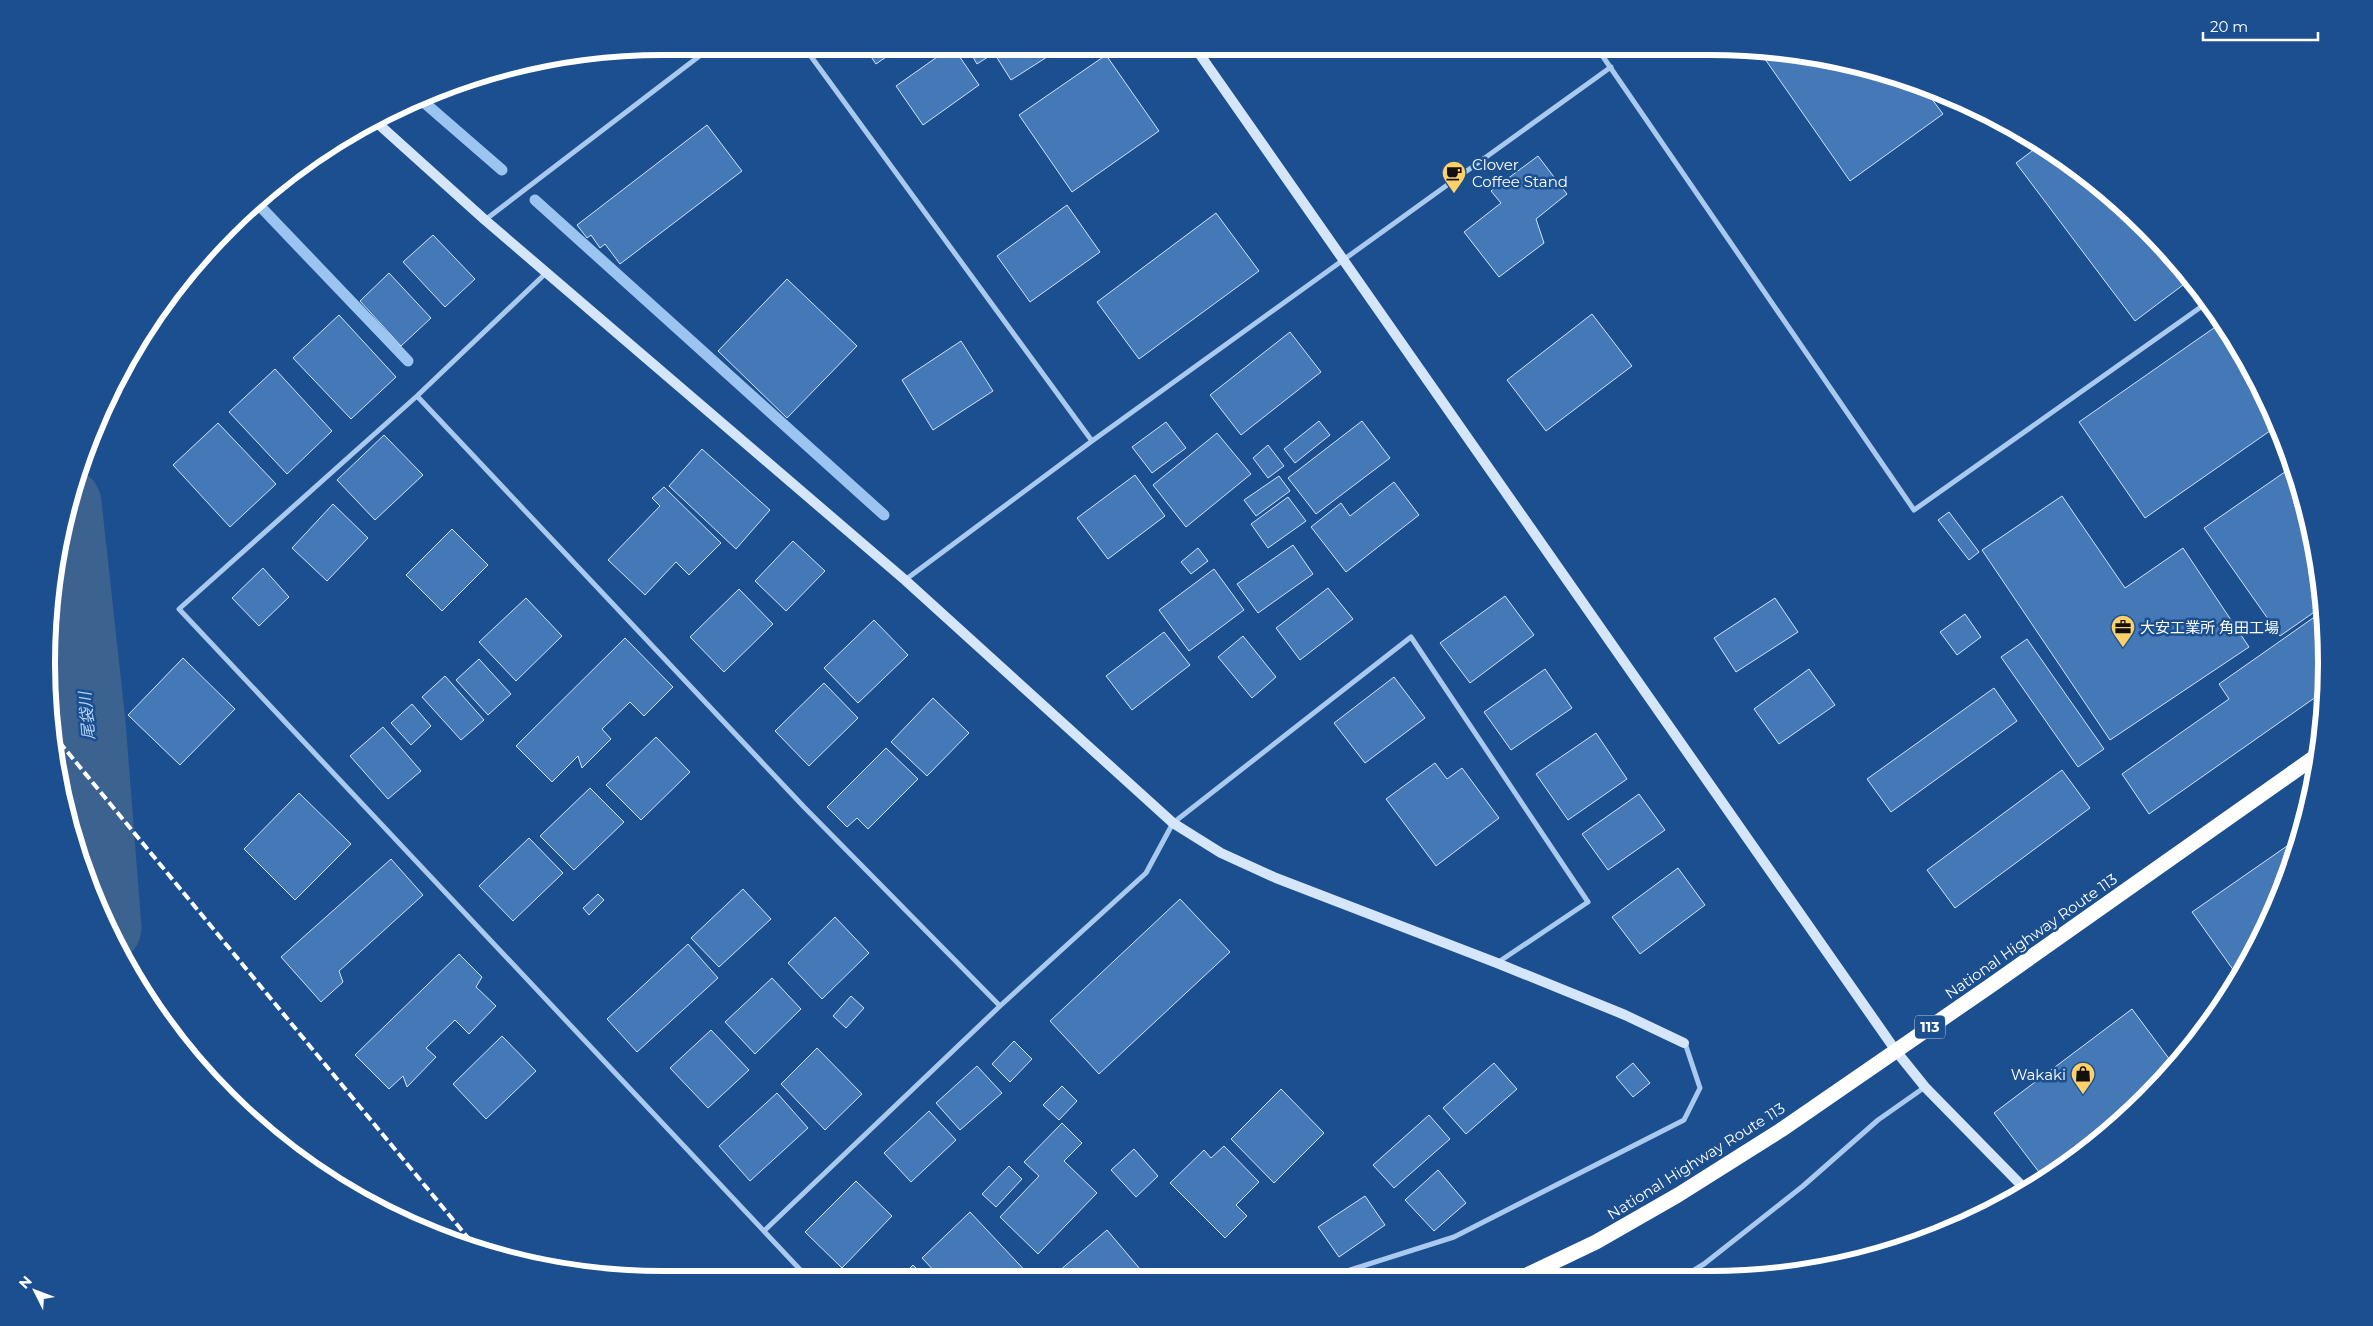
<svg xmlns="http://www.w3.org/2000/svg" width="2373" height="1326" font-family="Montserrat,'Noto Sans JP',sans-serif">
<rect width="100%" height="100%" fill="#1b4f8f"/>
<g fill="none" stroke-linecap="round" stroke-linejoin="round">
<!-- stream -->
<path stroke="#9cc4f0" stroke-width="11" d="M 419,98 L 502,170
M 535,200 L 884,515
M 256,202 L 408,361"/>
<!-- river -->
<path stroke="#3c6290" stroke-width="69" d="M 67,503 L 91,723 L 107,928"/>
</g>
<!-- building -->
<path fill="#4478b7" stroke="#cfe3fa" d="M 1758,49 L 1870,67 L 1926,91 L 1943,114 L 1850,181 Z
M 896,50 L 876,64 L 867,51 Z
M 947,50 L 955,50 L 979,85 L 923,125 L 896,86 Z
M 969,50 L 1058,50 L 1011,80 L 994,53 L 977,64 Z
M 1106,55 L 1159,131 L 1072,192 L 1019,115 Z
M 707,125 L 742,171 L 620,264 L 605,244 L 600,248 L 591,235 L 587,238 L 577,225 Z
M 2040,145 L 2117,199 L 2191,279 L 2135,321 L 2016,163 Z
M 1538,156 L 1567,194 L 1536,219 L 1544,243 L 1499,277 L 1464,232 L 1501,203 L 1491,191 Z
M 305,163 L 271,199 L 265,194 L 288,174 Z
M 1067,205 L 1100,252 L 1030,302 L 997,256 Z
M 1216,213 L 1259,271 L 1139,359 L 1097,302 Z
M 433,235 L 475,279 L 445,307 L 403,262 Z
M 389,273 L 431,318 L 401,346 L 360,301 Z
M 787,279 L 857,346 L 787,418 L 718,351 Z
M 1592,314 L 1632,366 L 1546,431 L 1507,380 Z
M 339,315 L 396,377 L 351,419 L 293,358 Z
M 2221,323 L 2263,390 L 2277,426 L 2145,518 L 2079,422 Z
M 1290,332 L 1321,372 L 1241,435 L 1210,395 Z
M 961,341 L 993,391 L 933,430 L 902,380 Z
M 275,369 L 332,431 L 287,474 L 229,412 Z
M 1319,421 L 1330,435 L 1295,463 L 1284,449 Z
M 1362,421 L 1390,458 L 1316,514 L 1288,478 Z
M 1166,422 L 1186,448 L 1152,473 L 1132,447 Z
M 218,423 L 276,484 L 230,527 L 173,465 Z
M 1217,433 L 1251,474 L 1186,527 L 1153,485 Z
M 384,435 L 423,475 L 375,520 L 337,480 Z
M 1268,445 L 1284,466 L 1268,478 L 1253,458 Z
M 702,449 L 770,510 L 736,549 L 669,486 Z
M 2292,467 L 2306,504 L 2323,606 L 2280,636 L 2204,528 Z
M 1135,475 L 1165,516 L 1108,559 L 1077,518 Z
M 1279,476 L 1290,491 L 1256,516 L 1244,500 Z
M 1394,482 L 1419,515 L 1346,572 L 1311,527 L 1341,503 L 1350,516 Z
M 664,487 L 721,543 L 689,575 L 676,562 L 645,595 L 608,560 L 660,506 L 652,498 Z
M 2062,496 L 2125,588 L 2183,548 L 2249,647 L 2110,740 L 1982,550 Z
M 1288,497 L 1306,521 L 1268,548 L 1251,524 Z
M 333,504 L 368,538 L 327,581 L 292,548 Z
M 1949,512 L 1979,552 L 1969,560 L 1938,520 Z
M 452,529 L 488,565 L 442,611 L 406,575 Z
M 793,541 L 825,571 L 786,611 L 755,581 Z
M 1293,545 L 1313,574 L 1258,613 L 1237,584 Z
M 1198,548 L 1208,561 L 1191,574 L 1181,562 Z
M 263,568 L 289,597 L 259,626 L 232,598 Z
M 1214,569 L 1244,610 L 1189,651 L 1159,610 Z
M 1328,588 L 1353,619 L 1300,660 L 1276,628 Z
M 739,589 L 773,624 L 724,672 L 690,637 Z
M 1505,596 L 1534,635 L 1470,683 L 1440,643 Z
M 526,598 L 562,636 L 516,681 L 479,642 Z
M 1775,598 L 1798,632 L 1736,672 L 1714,638 Z
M 2323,611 L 2325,623 L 2323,692 L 2149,814 L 2122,774 L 2229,699 L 2219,684 Z
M 1965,614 L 1981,637 L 1957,655 L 1940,632 Z
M 874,620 L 908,655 L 858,703 L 824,668 Z
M 1164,632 L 1190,665 L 1132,710 L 1106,676 Z
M 1243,636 L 1276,677 L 1252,698 L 1218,657 Z
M 625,638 L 673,687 L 644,716 L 630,702 L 602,729 L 611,739 L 582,768 L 578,756 L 552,782 L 516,746 Z
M 2027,639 L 2104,749 L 2078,767 L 2001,657 Z
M 183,658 L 235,709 L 180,765 L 128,715 Z
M 479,659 L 511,694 L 488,715 L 456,680 Z
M 1545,669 L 1572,708 L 1511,750 L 1484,712 Z
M 1809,669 L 1835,705 L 1779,744 L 1754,709 Z
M 445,676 L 484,720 L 461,740 L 422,697 Z
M 1394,677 L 1425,718 L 1365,763 L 1334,723 Z
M 824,683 L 858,718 L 809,766 L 775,731 Z
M 1994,688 L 2017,721 L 1891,812 L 1867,779 Z
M 933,698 L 969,733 L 927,776 L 891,742 Z
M 412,704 L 431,726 L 411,745 L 391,723 Z
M 383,727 L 421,771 L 388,799 L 350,756 Z
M 1596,733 L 1627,779 L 1568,820 L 1536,774 Z
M 656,737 L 690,772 L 641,820 L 606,785 Z
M 886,748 L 918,779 L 868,829 L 857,818 L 847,827 L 827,807 Z
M 1435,763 L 1447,779 L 1462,768 L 1499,818 L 1436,866 L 1386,799 Z
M 2062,770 L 2090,808 L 1955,908 L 1927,870 Z
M 590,788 L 624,822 L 574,870 L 540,836 Z
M 299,793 L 351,844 L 295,900 L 244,849 Z
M 1639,794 L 1665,830 L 1608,870 L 1582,834 Z
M 2300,837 L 2294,862 L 2244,972 L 2239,978 L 2192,912 Z
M 529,838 L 563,873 L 513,921 L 479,886 Z
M 391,859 L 423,895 L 339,971 L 343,982 L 321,1002 L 281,957 Z
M 1678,868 L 1705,905 L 1640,954 L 1612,917 Z
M 743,889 L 771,919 L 719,967 L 691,938 Z
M 598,894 L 604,900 L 589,915 L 583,908 Z
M 1180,899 L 1230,952 L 1099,1074 L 1050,1021 Z
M 835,917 L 869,953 L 822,999 L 788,963 Z
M 688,944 L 718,978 L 637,1052 L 607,1019 Z
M 459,954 L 482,977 L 476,987 L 496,1006 L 469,1034 L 455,1020 L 426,1048 L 436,1057 L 407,1087 L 403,1076 L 389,1089 L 355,1055 Z
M 772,978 L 801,1009 L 755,1054 L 725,1022 Z
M 851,996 L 864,1008 L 846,1028 L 833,1016 Z
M 2132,1009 L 2173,1064 L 2146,1099 L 2052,1176 L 2045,1180 L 1994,1113 Z
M 711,1030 L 749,1070 L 708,1108 L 670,1068 Z
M 502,1036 L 536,1071 L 486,1119 L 453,1084 Z
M 1014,1041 L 1032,1059 L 1010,1082 L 992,1064 Z
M 817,1048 L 862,1094 L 825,1130 L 781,1084 Z
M 1494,1063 L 1517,1089 L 1466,1134 L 1443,1108 Z
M 1633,1063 L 1650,1083 L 1633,1097 L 1616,1077 Z
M 977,1066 L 1002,1093 L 960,1130 L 936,1103 Z
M 1062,1086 L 1077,1101 L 1059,1120 L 1043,1105 Z
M 1281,1089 L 1324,1133 L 1274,1183 L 1231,1139 Z
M 777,1093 L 808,1128 L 750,1181 L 719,1146 Z
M 929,1111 L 956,1140 L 911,1182 L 884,1153 Z
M 1429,1115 L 1450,1139 L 1394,1188 L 1373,1165 Z
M 1062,1123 L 1082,1143 L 1064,1161 L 1097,1193 L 1038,1254 L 1000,1217 L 1039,1176 L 1024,1162 Z
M 1224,1146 L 1259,1182 L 1236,1205 L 1247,1216 L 1225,1238 L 1170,1183 L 1204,1150 L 1211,1158 Z
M 1134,1149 L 1158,1176 L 1136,1197 L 1111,1170 Z
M 1009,1166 L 1022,1179 L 996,1207 L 982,1194 Z
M 1438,1170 L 1466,1203 L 1434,1231 L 1405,1200 Z
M 856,1181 L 892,1216 L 842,1268 L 805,1232 Z
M 1365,1196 L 1385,1225 L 1339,1257 L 1318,1227 Z
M 970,1212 L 1031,1277 L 940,1277 L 922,1258 Z
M 1107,1230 L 1140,1269 L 1131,1277 L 1052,1277 Z
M 913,1265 L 925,1277 L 900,1278 Z"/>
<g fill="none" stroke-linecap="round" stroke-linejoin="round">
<!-- street -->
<path stroke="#a9c9ee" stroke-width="5" d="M 1597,48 L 1914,510 L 2208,302
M 807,51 L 1092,441
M 485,220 L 706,51
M 546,273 L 417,396 L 179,609 L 808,1278
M 417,396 L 804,807 L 1000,1006
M 905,580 L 1092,441 L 1611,67
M 765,1230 L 1000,1006 L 1146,873 L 1173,823 L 1411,637 L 1588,902 L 1497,963
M 1686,1275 L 1704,1264 L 1803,1186 L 1878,1120 L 1925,1087
M 1331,1276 L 1454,1237 L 1684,1120 L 1700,1088 L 1685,1043"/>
<!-- secondary -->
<path stroke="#d6e6fa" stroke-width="10" d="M 1196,49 L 1896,1051 L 1925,1087 L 2025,1189
M 374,120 L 485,220 L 905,580 L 1173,823 L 1221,853 L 1276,878 L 1497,963 L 1625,1015 L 1684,1043"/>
<!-- highway -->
<path stroke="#fff" stroke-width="15" d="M 1527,1275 L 1596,1242 L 1678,1195 L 1781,1130 L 1990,986 L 2319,754"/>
<!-- rail -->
<path stroke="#fff" stroke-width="4" stroke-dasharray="9 4" stroke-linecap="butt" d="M 51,732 L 478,1250"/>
</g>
<!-- icons -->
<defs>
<symbol id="cafe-pin" viewBox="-11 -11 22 30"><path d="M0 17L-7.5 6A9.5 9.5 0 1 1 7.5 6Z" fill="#ffd166" stroke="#1b4f8f"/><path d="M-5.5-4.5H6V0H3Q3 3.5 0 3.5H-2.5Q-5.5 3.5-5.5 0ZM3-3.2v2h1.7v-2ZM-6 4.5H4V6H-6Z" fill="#111"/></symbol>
<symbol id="office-pin" viewBox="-11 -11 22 30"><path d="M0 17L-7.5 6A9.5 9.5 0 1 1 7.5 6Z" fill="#ffd166" stroke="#1b4f8f"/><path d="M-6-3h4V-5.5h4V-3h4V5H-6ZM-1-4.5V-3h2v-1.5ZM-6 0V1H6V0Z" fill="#111"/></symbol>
<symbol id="shop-pin" viewBox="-11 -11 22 30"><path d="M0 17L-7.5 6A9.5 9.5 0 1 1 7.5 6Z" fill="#ffd166" stroke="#1b4f8f"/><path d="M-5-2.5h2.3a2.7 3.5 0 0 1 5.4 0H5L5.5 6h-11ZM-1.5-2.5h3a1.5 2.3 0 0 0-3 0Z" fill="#111"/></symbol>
</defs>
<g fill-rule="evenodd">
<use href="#cafe-pin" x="1440" y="159" width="28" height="38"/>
<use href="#office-pin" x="2109" y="613" width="28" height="38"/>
<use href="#shop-pin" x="2069" y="1060" width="28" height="38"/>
</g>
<g text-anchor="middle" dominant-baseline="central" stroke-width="5" stroke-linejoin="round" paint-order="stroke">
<!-- shield labels -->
<rect fill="#1b4f8f" stroke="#bbcadd" stroke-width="1" x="1915" y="1015.5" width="30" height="23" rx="4"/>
<g font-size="14" font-weight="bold" fill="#fff">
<text x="1930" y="1027">113</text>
</g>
<!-- poi labels -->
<g font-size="15" fill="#fff" stroke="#1b4f8f" text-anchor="start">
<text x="1472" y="164">Clover<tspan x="1472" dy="17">Coffee Stand</tspan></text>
<text x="2140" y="627">大安工業所 角田工場</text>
<text x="2066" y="1074" text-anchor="end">Wakaki</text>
</g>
<!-- street labels -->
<g font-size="15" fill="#fff" stroke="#1b4f8f">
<text transform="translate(2031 936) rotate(-35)">National Highway Route 113</text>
<text transform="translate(1696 1161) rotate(-32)">National Highway Route 113</text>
</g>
<!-- water labels -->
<g font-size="16" font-style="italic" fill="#b5d3f5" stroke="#1b4f8f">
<text transform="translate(87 716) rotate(-95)">尾袋川</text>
</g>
</g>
<!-- crop -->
<path d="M0 0H2373V1326H0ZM663 55H1710A608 608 0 0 1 2318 663V663A608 608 0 0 1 1710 1271H663A608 608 0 0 1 55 663V663A608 608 0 0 1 663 55Z" fill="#1b4f8f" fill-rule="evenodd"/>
<path fill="none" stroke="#fff" stroke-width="6" d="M663 55H1710A608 608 0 0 1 2318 663V663A608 608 0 0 1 1710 1271H663A608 608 0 0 1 55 663V663A608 608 0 0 1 663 55Z"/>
<!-- north arrow -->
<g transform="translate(35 1291) rotate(312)" stroke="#1b4f8f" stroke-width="4" paint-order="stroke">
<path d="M0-4L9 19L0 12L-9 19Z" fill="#ffffff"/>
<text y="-8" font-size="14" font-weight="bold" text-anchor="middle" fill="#ffffff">N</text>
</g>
<!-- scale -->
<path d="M2203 32v8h115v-8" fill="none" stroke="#ffffff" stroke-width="2.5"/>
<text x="2210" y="32" font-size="15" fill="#ffffff" stroke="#1b4f8f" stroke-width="4" paint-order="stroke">20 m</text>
</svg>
